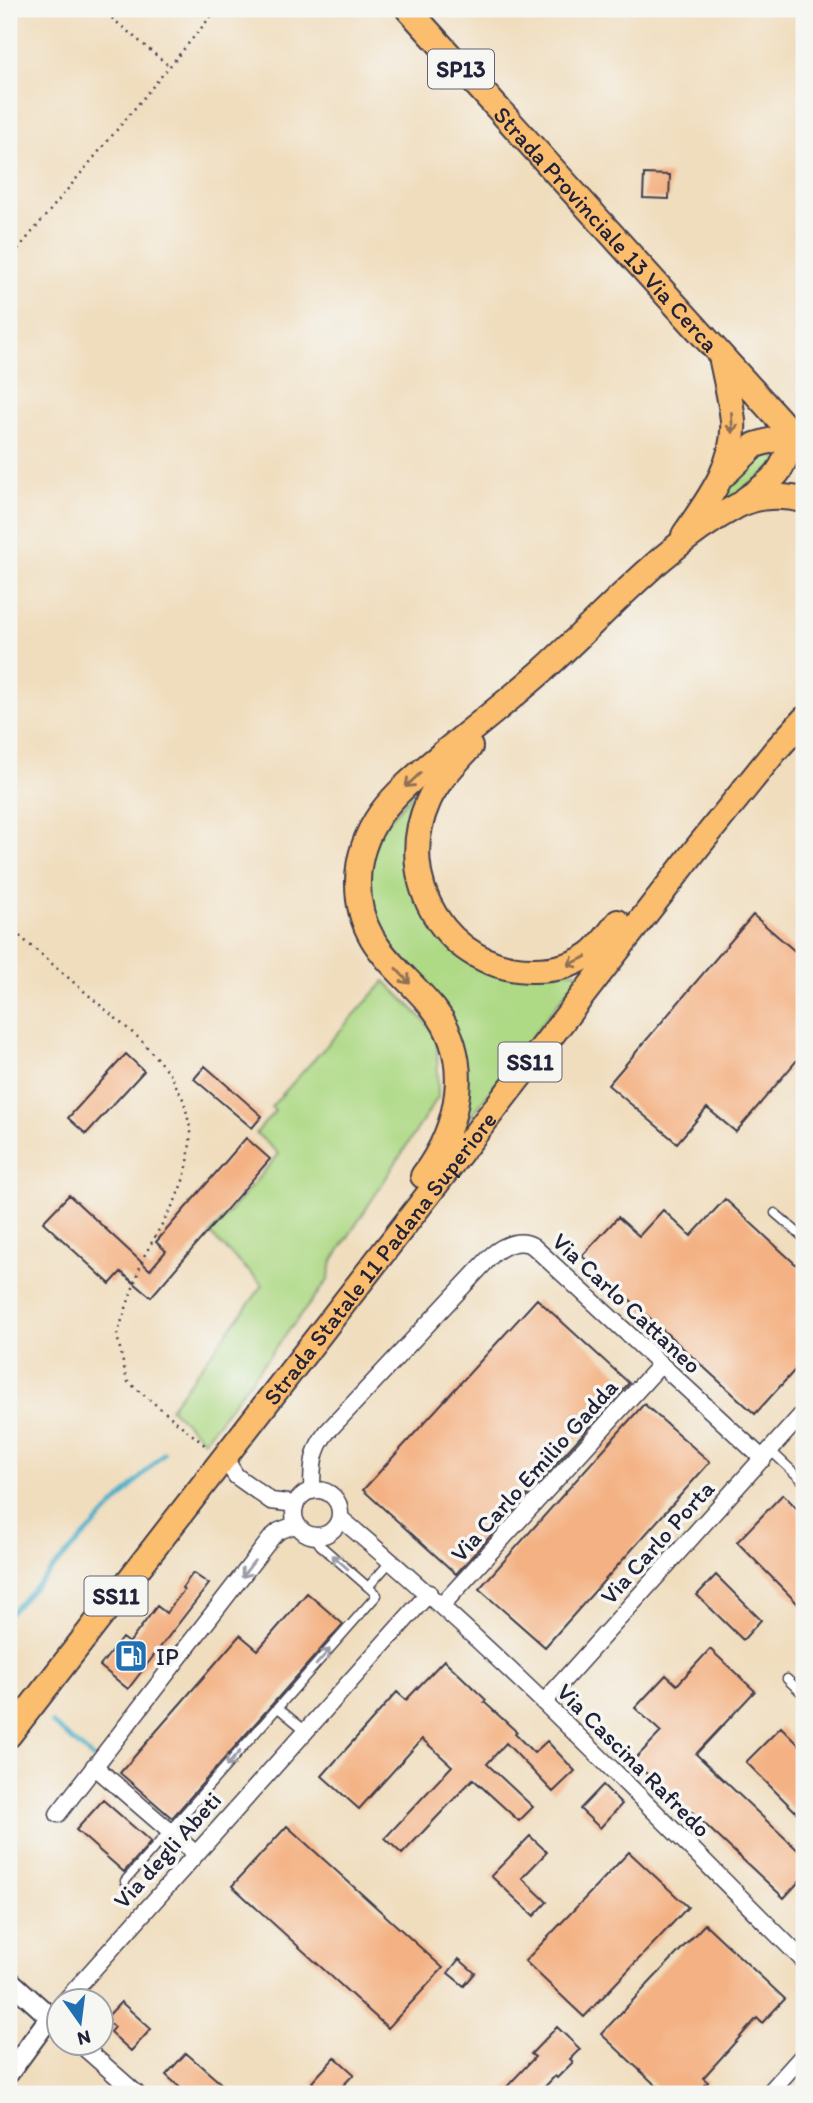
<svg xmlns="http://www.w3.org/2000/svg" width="813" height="2103" font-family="Itim,sans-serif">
<rect width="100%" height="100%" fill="#f6f6f2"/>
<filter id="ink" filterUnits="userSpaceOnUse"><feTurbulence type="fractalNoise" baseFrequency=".0143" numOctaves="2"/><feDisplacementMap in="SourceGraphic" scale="14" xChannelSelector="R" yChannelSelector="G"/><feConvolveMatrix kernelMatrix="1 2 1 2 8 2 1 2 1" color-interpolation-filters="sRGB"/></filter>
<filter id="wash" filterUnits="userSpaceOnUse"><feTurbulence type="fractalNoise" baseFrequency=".00686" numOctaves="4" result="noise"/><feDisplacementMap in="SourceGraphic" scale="28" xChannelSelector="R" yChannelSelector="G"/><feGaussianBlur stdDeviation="1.57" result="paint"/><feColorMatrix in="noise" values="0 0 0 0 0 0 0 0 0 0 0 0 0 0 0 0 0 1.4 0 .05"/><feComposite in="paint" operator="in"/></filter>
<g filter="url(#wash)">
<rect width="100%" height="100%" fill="#f0ddbd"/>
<!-- green -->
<path fill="#aed985" stroke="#687e60" stroke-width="2" d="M 771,451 L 776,453 L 777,464 L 704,519 L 743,467 L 751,459 Z
M 426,778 L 410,834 L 454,952 L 581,973 L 463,1127 L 461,1125 L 466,1078 L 366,906 L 364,880 L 380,830 Z
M 385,981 L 425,1021 L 432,1031 L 437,1043 L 438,1097 L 332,1262 L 328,1280 L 204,1440 L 170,1408 L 263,1285 L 210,1234 L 279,1154 L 256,1133 L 275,1111 L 271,1107 Z"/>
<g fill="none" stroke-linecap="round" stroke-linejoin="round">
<!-- stream -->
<path stroke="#47adc7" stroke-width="4.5" d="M 9,1614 L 164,1453
M 52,1723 L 93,1758"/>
</g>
<g id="blocks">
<!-- building -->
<path fill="#f4b284" d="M 644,174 L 670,175 L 669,199 L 643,198 Z
M 753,915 L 804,959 L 804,1052 L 736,1132 L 707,1108 L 677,1143 L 608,1085 Z
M 126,1054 L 144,1071 L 86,1134 L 68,1118 Z
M 205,1066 L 262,1116 L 252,1128 L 194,1079 Z
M 246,1138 L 270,1159 L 151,1297 L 121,1272 L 110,1284 L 43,1222 L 69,1195 L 150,1270 L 166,1251 L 156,1242 Z
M 725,1199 L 804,1272 L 804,1360 L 755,1414 L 582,1256 L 618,1217 L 639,1236 L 663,1210 L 691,1236 Z
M 537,1299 L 629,1383 L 456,1574 L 363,1490 Z
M 644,1404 L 710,1462 L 545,1647 L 479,1589 Z
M 783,1494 L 804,1516 L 804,1610 L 737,1542 Z
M 193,1573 L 209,1584 L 128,1689 L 100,1666 L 122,1638 L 129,1643 L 157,1606 L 166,1613 L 184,1590 L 182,1588 Z
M 716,1575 L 761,1620 L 743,1640 L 697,1595 Z
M 307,1593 L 343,1624 L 172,1818 L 120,1773 L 240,1635 L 258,1650 Z
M 710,1649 L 755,1691 L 696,1754 L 804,1856 L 804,1876 L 784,1898 L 665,1787 L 663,1789 L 633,1761 L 661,1732 L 635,1708 L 666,1675 L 677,1685 Z
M 444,1660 L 486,1700 L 484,1702 L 517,1732 L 515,1734 L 534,1753 L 547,1741 L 575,1771 L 553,1792 L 506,1743 L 487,1764 L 533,1807 L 519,1821 L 473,1779 L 402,1854 L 385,1838 L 452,1766 L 422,1739 L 359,1809 L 322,1776 L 397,1692 L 406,1700 Z
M 781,1727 L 804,1750 L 804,1820 L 746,1762 Z
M 603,1785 L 622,1804 L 600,1828 L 580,1809 Z
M 103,1800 L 151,1842 L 124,1872 L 76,1830 Z
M 287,1826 L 443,1968 L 388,2028 L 232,1886 Z
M 530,1836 L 547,1852 L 522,1878 L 547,1902 L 534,1916 L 491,1876 Z
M 629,1852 L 688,1907 L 584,2017 L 525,1961 Z
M 705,1924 L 785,1999 L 762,2023 L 757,2018 L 703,2078 L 708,2082 L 697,2094 L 665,2094 L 601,2034 Z
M 459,1959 L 475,1973 L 464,1986 L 448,1973 Z
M 121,2002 L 151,2029 L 131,2051 L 110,2032 L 114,2027 L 105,2019 Z
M 557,2027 L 580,2049 L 570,2059 L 573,2062 L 557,2078 L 555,2076 L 538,2094 L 500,2094 L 535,2057 L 531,2054 Z
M 186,2053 L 233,2094 L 187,2094 L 166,2075 Z
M 335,2057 L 354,2074 L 335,2094 L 325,2094 L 312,2082 Z"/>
</g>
</g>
<g filter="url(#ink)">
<use href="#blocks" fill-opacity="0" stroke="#413e4e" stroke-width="2"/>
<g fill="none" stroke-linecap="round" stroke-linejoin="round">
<defs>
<path id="service" d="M 775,1213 L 804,1238
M 770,1450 L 804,1482
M 314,1536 L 320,1545 L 368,1587
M 787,1679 L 804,1695
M 278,1708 L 306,1731
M 125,1881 L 377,1595 L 368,1587 L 391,1561"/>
<path id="minor" d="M 224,1457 L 236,1476 L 271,1501 L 296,1504
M294 1513a23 23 0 1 1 46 0a23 23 0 1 1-46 0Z
M 312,1491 C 312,1468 312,1450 327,1432 L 493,1254 C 504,1245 520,1238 533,1246 L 763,1459
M 340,1518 C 504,1655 652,1810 804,1961
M 442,1605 L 660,1365
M 544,1702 L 804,1412
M 94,1766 L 196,1854
M 58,1814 L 272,1537 L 279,1531 L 297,1524
M 64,2002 L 429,1593
M 80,2044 L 137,2094
M 768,2094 L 804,2054"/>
<path id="tertiary" d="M 9,1980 L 50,2017 L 9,2073"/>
<g id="primary">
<path id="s1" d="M 408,9 L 804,447"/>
<path d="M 726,473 L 755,445 L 793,434"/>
<path d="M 746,499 C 777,478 784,471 793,434"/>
<path d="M 684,535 C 707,501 736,465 733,421 C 731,399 725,377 721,356"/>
<path d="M 470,747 C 455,764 437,781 428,802 C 393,880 447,971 534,970 C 553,970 573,966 590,954 C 601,946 609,933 618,922"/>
<path d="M 423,1176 C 459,1128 474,1060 434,1009 C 399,966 357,945 358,882 C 358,857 367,833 381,813 C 398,790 421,772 442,754 C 475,727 508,701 540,673 C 604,616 661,547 737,506 C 758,495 782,495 804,500"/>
<path id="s2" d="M 9,1735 L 697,848 L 775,751 L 804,719"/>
</g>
</defs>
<!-- service casing -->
<use href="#service" stroke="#413e4e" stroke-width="11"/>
<!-- minor casing -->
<use href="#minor" stroke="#413e4e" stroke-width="19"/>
<!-- tertiary casing -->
<use href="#tertiary" stroke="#413e4e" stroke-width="23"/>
<!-- primary casing -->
<use href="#primary" stroke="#413e4e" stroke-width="28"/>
<!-- path -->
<path stroke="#413e4e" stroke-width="2.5" stroke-dasharray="2 5" stroke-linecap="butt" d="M 101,9 L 168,65
M 9,260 L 217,9
M 9,927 L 141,1040 L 170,1074 L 184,1101 L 191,1132 L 188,1163 L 184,1178 L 175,1201 L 143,1258 L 117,1335 L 127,1381 L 206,1446"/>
<!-- service -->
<use href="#service" stroke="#fff" stroke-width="8"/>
<!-- minor -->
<use href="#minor" stroke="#fff" stroke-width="16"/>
<!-- tertiary -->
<use href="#tertiary" stroke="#fff" stroke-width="19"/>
<!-- primary -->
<use href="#primary" stroke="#fbbd6e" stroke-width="24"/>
</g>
<!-- one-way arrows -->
<defs><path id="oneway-shaft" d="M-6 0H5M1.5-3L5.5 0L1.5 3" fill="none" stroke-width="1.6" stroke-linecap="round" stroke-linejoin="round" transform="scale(1.75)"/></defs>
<g stroke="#8e7054">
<use href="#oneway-shaft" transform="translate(732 423) rotate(87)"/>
<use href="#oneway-shaft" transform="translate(413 780) rotate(137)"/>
<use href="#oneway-shaft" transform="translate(577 961) rotate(155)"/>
<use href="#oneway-shaft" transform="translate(403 976) rotate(47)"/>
</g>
<g stroke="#9c9ca7">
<use href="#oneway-shaft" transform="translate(340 1562) rotate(-139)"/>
<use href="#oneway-shaft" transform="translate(248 1569) rotate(128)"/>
<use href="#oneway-shaft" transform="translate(323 1657) rotate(-49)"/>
<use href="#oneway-shaft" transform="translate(233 1759) rotate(132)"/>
</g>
</g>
<!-- icons -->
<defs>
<symbol id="fuel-square" viewBox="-11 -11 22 22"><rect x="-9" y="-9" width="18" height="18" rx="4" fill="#1f6fb2" stroke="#f6f6f2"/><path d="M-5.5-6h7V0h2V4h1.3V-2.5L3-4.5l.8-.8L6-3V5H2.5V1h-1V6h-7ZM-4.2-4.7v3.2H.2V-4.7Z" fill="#fff"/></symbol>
</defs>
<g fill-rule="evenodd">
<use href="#fuel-square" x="112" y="1637" width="38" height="38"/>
</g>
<g text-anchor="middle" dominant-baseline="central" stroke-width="7" stroke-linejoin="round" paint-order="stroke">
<!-- shield labels -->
<g fill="#f6f6f2" stroke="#626272" stroke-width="2">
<rect x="428" y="49.5" width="66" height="39" rx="5"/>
<rect x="498.5" y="1042.5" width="63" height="39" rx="5"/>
<rect x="84.5" y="1576.5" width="63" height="39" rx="5"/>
</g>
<g font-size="23" font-weight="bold" fill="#22223b">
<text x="461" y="69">SP13</text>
<text x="530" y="1062">SS11</text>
<text x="116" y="1596">SS11</text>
</g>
<!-- street labels -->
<g font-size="24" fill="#22223b" stroke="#f6f6f2">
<text stroke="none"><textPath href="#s1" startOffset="296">Strada Provinciale 13 Via Cerca</textPath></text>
<text stroke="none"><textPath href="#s2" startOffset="604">Strada Statale 11 Padana Superiore</textPath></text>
<text transform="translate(627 1303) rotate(43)">Via Carlo Cattaneo</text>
<text transform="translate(534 1470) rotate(-48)">Via Carlo Emilio Gadda</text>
<text transform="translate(657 1542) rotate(-48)">Via Carlo Porta</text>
<text transform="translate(634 1760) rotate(45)">Via Cascina Rafredo</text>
<text transform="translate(167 1850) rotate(-48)">Via degli Abeti</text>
</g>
<!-- poi labels -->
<g font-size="24" fill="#22223b" stroke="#f6f6f2" text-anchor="start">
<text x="156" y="1656">IP</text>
</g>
</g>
<!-- margin -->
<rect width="813" height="2103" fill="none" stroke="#f6f6f2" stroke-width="35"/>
<!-- north arrow -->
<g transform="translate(80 2022) rotate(166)"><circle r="33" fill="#f6f6f2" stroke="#a1a1a9" stroke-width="2"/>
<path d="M0-5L12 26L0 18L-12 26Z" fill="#1f6fb2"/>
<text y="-10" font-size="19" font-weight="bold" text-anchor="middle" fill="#22223b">N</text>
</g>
</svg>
